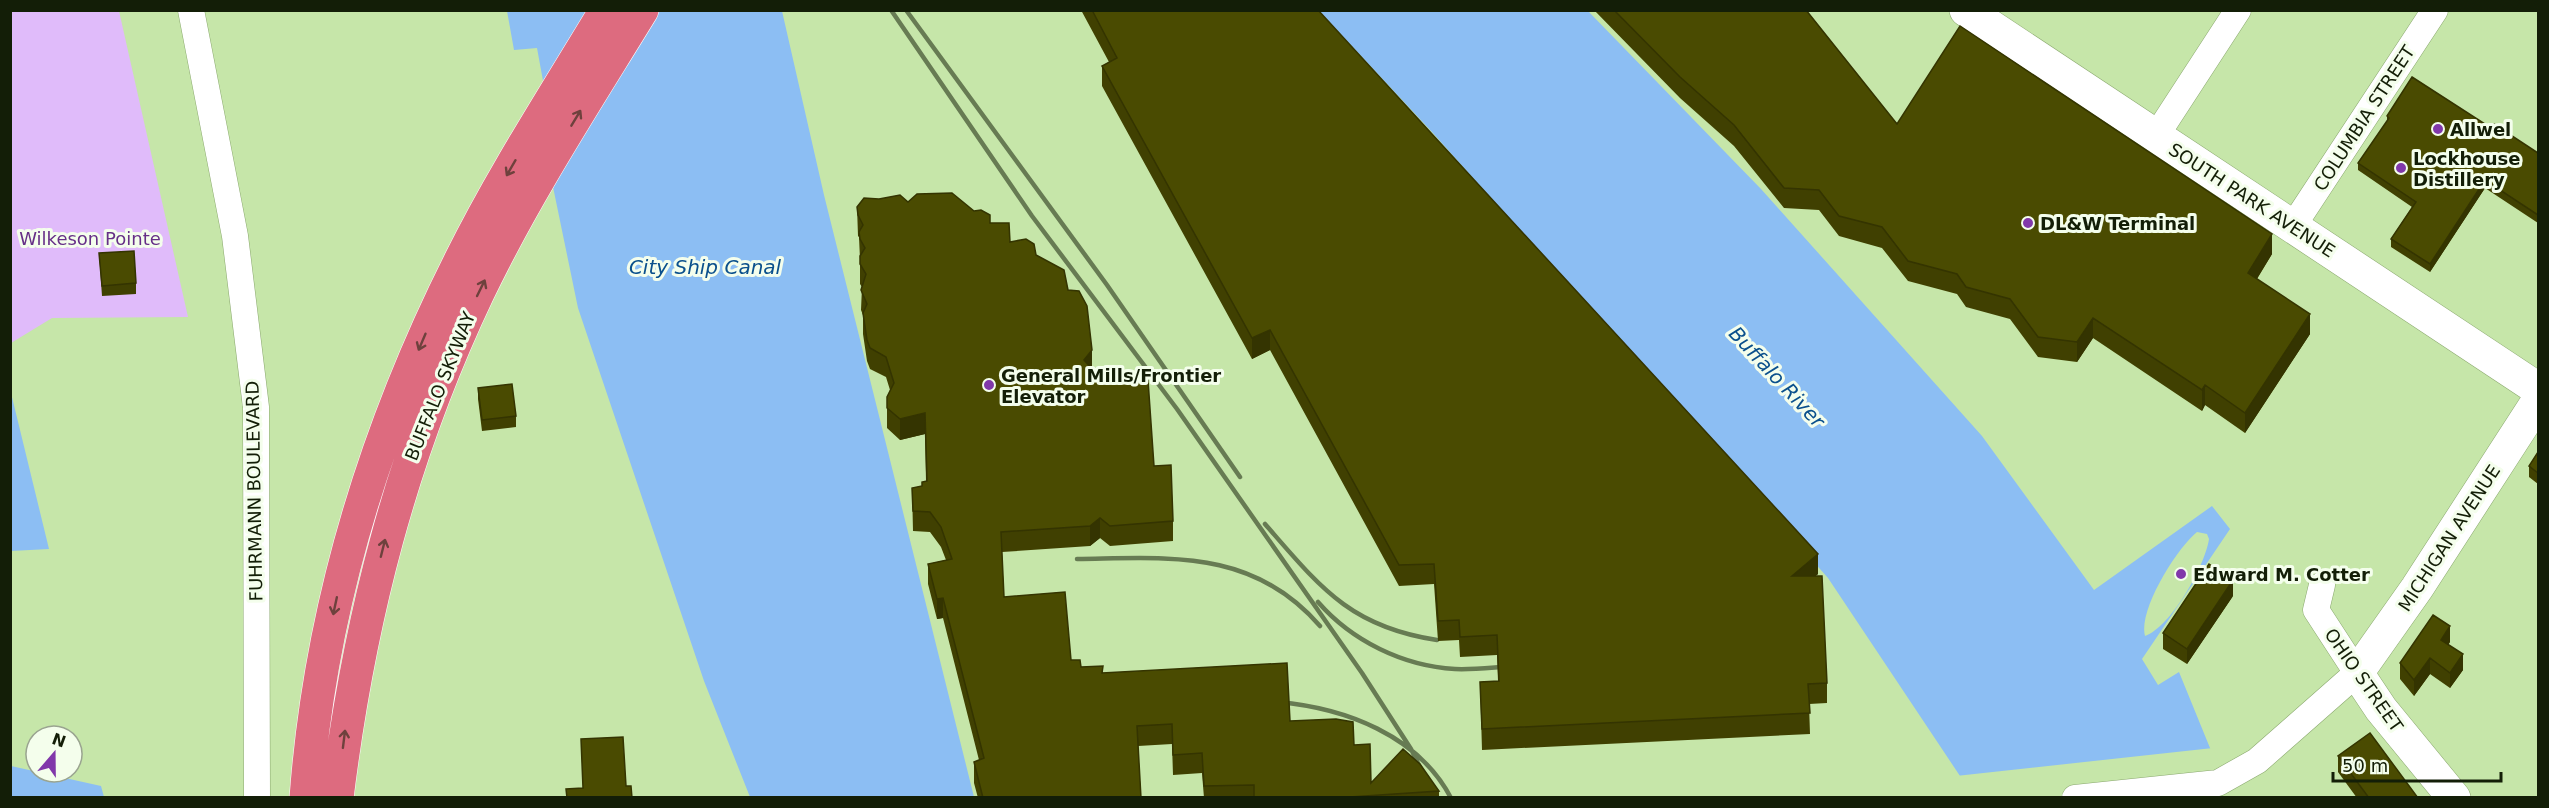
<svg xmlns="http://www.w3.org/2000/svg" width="2549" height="808" font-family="'DejaVu Sans',sans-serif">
<rect width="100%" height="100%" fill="#c6e6a9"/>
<!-- green -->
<path fill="#e0bbfa" d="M 11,11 L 119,11 L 188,317 L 52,318 L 11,343 Z"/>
<!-- water -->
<path fill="#8cbef3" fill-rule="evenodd" d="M 507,11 L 782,11 L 824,195 L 974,797 L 750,797 L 704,681 L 578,308 L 552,182 L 550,119 L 537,48 L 514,50 Z
M 1319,11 L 1588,11 L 1761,189 L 1982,436 L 2094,590 L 2212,506 L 2230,529 L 2142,659 L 2158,685 L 2179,672 L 2230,797 L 1974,797 L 1828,578 L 1432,132 ZM 2197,532 L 2207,534 L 2209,539 C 2205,566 2171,627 2145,636 C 2138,610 2177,548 2197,532 Z
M 10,393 L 11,393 L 49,549 L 11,551 Z
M 11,766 L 101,786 L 104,797 L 11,797 Z"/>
<!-- pier -->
<path fill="#c6e6a9" d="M 2213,748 L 2233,798 L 1970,798 L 1956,776 Z"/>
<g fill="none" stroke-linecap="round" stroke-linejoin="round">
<defs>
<path id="street" d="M 191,10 L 235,236 L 256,407 L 257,798
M 2156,136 L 2238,10
M 2293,226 L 2435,10
M 2075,798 L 2218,783 L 2257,761 L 2357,673 L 2316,610 L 2322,585"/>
<path id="secondary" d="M 1966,10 L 2538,389
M 2454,798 L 2381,709 L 2357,673 L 2417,588 L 2538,401"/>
<path id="highway" d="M 306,798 C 320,610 376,428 460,261 C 503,174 556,93 606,10
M 337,798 C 359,620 401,455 478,293 C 525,195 585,103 642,10"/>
</defs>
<!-- street casing -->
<use href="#street" stroke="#8aa86e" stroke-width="27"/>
<!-- secondary casing -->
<use href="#secondary" stroke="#8aa86e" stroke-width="34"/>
<!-- highway casing -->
<use href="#highway" stroke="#fff" stroke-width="34"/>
<!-- street -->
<use href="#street" stroke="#fff" stroke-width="26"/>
<!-- secondary -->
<use href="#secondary" stroke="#fff" stroke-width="33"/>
<!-- highway -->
<use href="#highway" stroke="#dd6b7f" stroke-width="33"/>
<!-- rail -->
<path stroke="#677b53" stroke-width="4.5" d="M 891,10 L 1032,216 L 1177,409 L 1362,673 L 1411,749 L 1435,798
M 906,10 L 1107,285 L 1240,477
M 1265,524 C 1320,587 1350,627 1437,640
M 1077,559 C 1170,558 1252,548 1320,626
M 1318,602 C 1352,641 1403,666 1455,669 C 1474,670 1495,667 1515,666
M 1278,702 C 1345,708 1418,735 1451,798"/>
</g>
<!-- wall -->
<path fill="#404001" d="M 1081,10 L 1318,10 L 1818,574 L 1815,576 L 1827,683 L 1827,703 L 1809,704 L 1810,734 L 1482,750 L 1480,682 L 1498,681 L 1497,655 L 1460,657 L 1459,640 L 1438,641 L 1434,584 L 1399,586 L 1270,350 L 1252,359 L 1102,86 L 1102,66 L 1109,62 Z
M 1594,10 L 1806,10 L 1897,124 L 2272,254 L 2257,279 L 2310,334 L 2245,433 L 2205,405 L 2202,411 L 2093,338 L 2077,362 L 2038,357 L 2010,319 L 1966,307 L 1957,294 L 1908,281 L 1882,248 L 1839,236 L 1819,210 L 1784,208 L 1734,146 L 1680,98 Z
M 2387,116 L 2491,128 L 2538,153 L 2538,223 L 2485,188 L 2430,272 L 2391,247 L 2391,239 L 2412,207 L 2358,170 L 2358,163 L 2387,122 Z
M 908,202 L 990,223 L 1010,242 L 1036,255 L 1068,290 L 1092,369 L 1154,466 L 1173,521 L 1173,541 L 1110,546 L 1100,538 L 1090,546 L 1002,552 L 1004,597 L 1071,660 L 1081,667 L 1290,721 L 1354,745 L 1371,783 L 1439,791 L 1439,798 L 1204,798 L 1202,773 L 1173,775 L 1172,744 L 1138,746 L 1141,798 L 978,798 L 974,783 L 974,762 L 979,760 L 943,618 L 937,619 L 928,584 L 928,564 L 946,560 L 941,547 L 930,532 L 913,531 L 912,488 L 922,486 L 926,481 L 925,434 L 900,440 L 887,428 L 887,397 L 890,390 L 886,377 L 870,369 L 867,361 L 863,334 L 863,315 L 861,310 L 862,287 L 860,284 L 860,259 L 859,237 L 858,236 L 857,207 Z
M 99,253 L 136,283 L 136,294 L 102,296 Z
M 478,388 L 516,416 L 516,427 L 482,431 L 478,399 Z
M 2538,452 L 2538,484 L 2529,477 L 2529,466 Z
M 2233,596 L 2187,664 L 2163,649 L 2163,633 Z
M 2450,642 L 2448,645 L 2463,670 L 2450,688 L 2430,674 L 2414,696 L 2400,679 L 2400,663 Z
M 2338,756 L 2418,798 L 2357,798 L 2338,772 Z"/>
<!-- shaded-wall -->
<path fill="#343401" d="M 2485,180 L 2485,188 L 2430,272 L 2430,264 Z
M 2272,234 L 2272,254 L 2248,293 L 2248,273 Z
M 2310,314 L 2310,334 L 2245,433 L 2245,413 Z
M 2093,318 L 2093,338 L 2077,362 L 2077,342 Z
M 1270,330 L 1270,350 L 1252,359 L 1252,338 Z
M 1092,350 L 1092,370 L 1084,360 Z
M 2205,385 L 2205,405 L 2202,411 L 2202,390 Z
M 925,413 L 925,434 L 900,440 L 900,419 Z
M 1100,518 L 1100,538 L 1090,546 L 1090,526 Z
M 1818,554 L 1818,574 L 1792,596 L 1792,576 Z
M 2233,580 L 2233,596 L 2187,664 L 2187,649 Z
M 943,598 L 943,618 L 937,619 L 937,599 Z
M 2450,626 L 2450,642 L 2441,655 L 2441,640 Z
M 2463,654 L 2463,670 L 2450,688 L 2450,673 Z
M 2430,658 L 2430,674 L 2414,696 L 2414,680 Z"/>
<!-- building -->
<path fill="#4a4b01" stroke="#343401" stroke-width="1.5" d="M 1092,10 L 1318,10 L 1818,554 L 1792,576 L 1822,576 L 1827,683 L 1808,684 L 1810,713 L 1482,729 L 1480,682 L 1499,681 L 1497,635 L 1460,637 L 1459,620 L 1438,621 L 1434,564 L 1399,565 L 1270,330 L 1252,338 L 1102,66 L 1117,58 Z
M 1614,10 L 1806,10 L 1897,124 L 1960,26 L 2272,234 L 2248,273 L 2310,314 L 2245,413 L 2205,385 L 2202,390 L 2093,318 L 2077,342 L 2038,337 L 2010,299 L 1966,287 L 1957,274 L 1908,261 L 1882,227 L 1839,216 L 1819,190 L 1784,188 L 1734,125 L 1680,77 Z
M 2412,77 L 2491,128 L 2494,124 L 2538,153 L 2538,215 L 2485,180 L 2430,264 L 2391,239 L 2416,202 L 2358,163 L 2389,118 L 2387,116 Z
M 952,193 L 974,211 L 981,210 L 990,215 L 990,223 L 1009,223 L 1010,242 L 1026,239 L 1034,244 L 1036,255 L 1064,270 L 1068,290 L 1079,291 L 1087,306 L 1092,350 L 1084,360 L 1099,377 L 1148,380 L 1154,466 L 1171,465 L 1173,521 L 1110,526 L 1100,518 L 1090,526 L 1001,532 L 1004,597 L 1065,592 L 1071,660 L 1080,660 L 1081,667 L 1103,666 L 1102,673 L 1287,663 L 1290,721 L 1336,719 L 1353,722 L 1354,745 L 1370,744 L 1371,783 L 1403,749 L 1420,764 L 1439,791 L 1335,798 L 1254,798 L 1254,785 L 1204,786 L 1202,753 L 1173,755 L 1172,724 L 1137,726 L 1141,798 L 983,798 L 974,762 L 984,758 L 943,598 L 937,599 L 928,564 L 952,559 L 941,527 L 930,512 L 913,511 L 912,488 L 922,486 L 922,482 L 927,481 L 925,413 L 900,419 L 887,408 L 887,397 L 894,383 L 886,357 L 870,348 L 867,340 L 863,313 L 867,304 L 861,290 L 866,274 L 860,264 L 860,256 L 865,248 L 860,239 L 859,232 L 863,225 L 858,215 L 857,207 L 864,198 L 879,199 L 900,195 L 908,202 L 917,194 Z
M 134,251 L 136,283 L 102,286 L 99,253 Z
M 512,384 L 516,416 L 482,420 L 478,388 Z
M 2538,452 L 2538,473 L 2529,466 Z
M 2209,564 L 2233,580 L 2187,649 L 2163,633 Z
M 2433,615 L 2450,626 L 2441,640 L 2463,654 L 2450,673 L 2430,658 L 2414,680 L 2400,663 Z
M 2370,733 L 2418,798 L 2369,798 L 2338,756 Z
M 623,737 L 626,786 L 631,786 L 632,798 L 567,798 L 566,789 L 583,788 L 581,739 Z"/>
<!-- one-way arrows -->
<defs><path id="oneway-shaft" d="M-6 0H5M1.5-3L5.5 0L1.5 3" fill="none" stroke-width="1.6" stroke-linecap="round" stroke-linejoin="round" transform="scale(1.5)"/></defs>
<g stroke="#6e413d">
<use href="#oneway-shaft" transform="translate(576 118) rotate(-59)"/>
<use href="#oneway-shaft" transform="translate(511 168) rotate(120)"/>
<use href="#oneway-shaft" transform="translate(481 288) rotate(-64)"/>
<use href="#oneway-shaft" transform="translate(422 342) rotate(113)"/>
<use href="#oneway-shaft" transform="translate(383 548) rotate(-76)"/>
<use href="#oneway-shaft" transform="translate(335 606) rotate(102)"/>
<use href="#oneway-shaft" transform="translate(344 739) rotate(-83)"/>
</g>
<!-- markers -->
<g fill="#8138aa" stroke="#f4feec" stroke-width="2">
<circle cx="2438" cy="129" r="6"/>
<circle cx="2401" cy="168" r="6"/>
<circle cx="2028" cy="223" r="6"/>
<circle cx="989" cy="385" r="6"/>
<circle cx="2181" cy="574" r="6"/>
</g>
<g text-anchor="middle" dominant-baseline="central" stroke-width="6" stroke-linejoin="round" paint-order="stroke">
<!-- street labels -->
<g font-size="18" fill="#131e07" stroke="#f4feec">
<text transform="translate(2364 118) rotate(-57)">COLUMBIA STREET</text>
<text transform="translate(2252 200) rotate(33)">SOUTH PARK AVENUE</text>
<text transform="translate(440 386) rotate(-68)">BUFFALO SKYWAY</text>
<text transform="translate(254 491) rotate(-91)">FUHRMANN BOULEVARD</text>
<text transform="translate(2449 538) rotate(-57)">MICHIGAN AVENUE</text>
<text transform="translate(2364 680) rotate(55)">OHIO STREET</text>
</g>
<!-- poi labels -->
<g font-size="18" font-weight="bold" fill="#131e07" stroke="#f4feec" text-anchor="start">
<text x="2450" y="129">Allwel</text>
<text x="2413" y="158">Lockhouse<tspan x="2413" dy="21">Distillery</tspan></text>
<text x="2040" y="223">DL&amp;W Terminal</text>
<text x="1001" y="375">General Mills/Frontier<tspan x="1001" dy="21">Elevator</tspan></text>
<text x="2193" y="574">Edward M. Cotter</text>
</g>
<!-- park labels -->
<g font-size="18" fill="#662f87" stroke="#f4feec">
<text x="90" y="238">Wilkeson Pointe</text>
</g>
<!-- water labels -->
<g font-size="20" font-style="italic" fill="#0a508c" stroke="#f4feec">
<text x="705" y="267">City Ship Canal</text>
<text transform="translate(1777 377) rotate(47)">Buffalo River</text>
</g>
</g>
<!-- border -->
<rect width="2549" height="808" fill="none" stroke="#131e07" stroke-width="24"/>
<!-- north arrow -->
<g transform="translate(54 754) rotate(20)"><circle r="28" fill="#f4feec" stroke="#9aa490" stroke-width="1.5"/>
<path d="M0-4.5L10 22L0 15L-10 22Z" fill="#8138aa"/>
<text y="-9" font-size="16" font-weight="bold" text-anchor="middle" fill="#131e07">N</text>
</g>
<!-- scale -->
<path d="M2333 772v9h168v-9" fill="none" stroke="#131e07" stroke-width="3"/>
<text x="2342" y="772" font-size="18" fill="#131e07" stroke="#f4feec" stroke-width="4.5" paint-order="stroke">50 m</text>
</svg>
